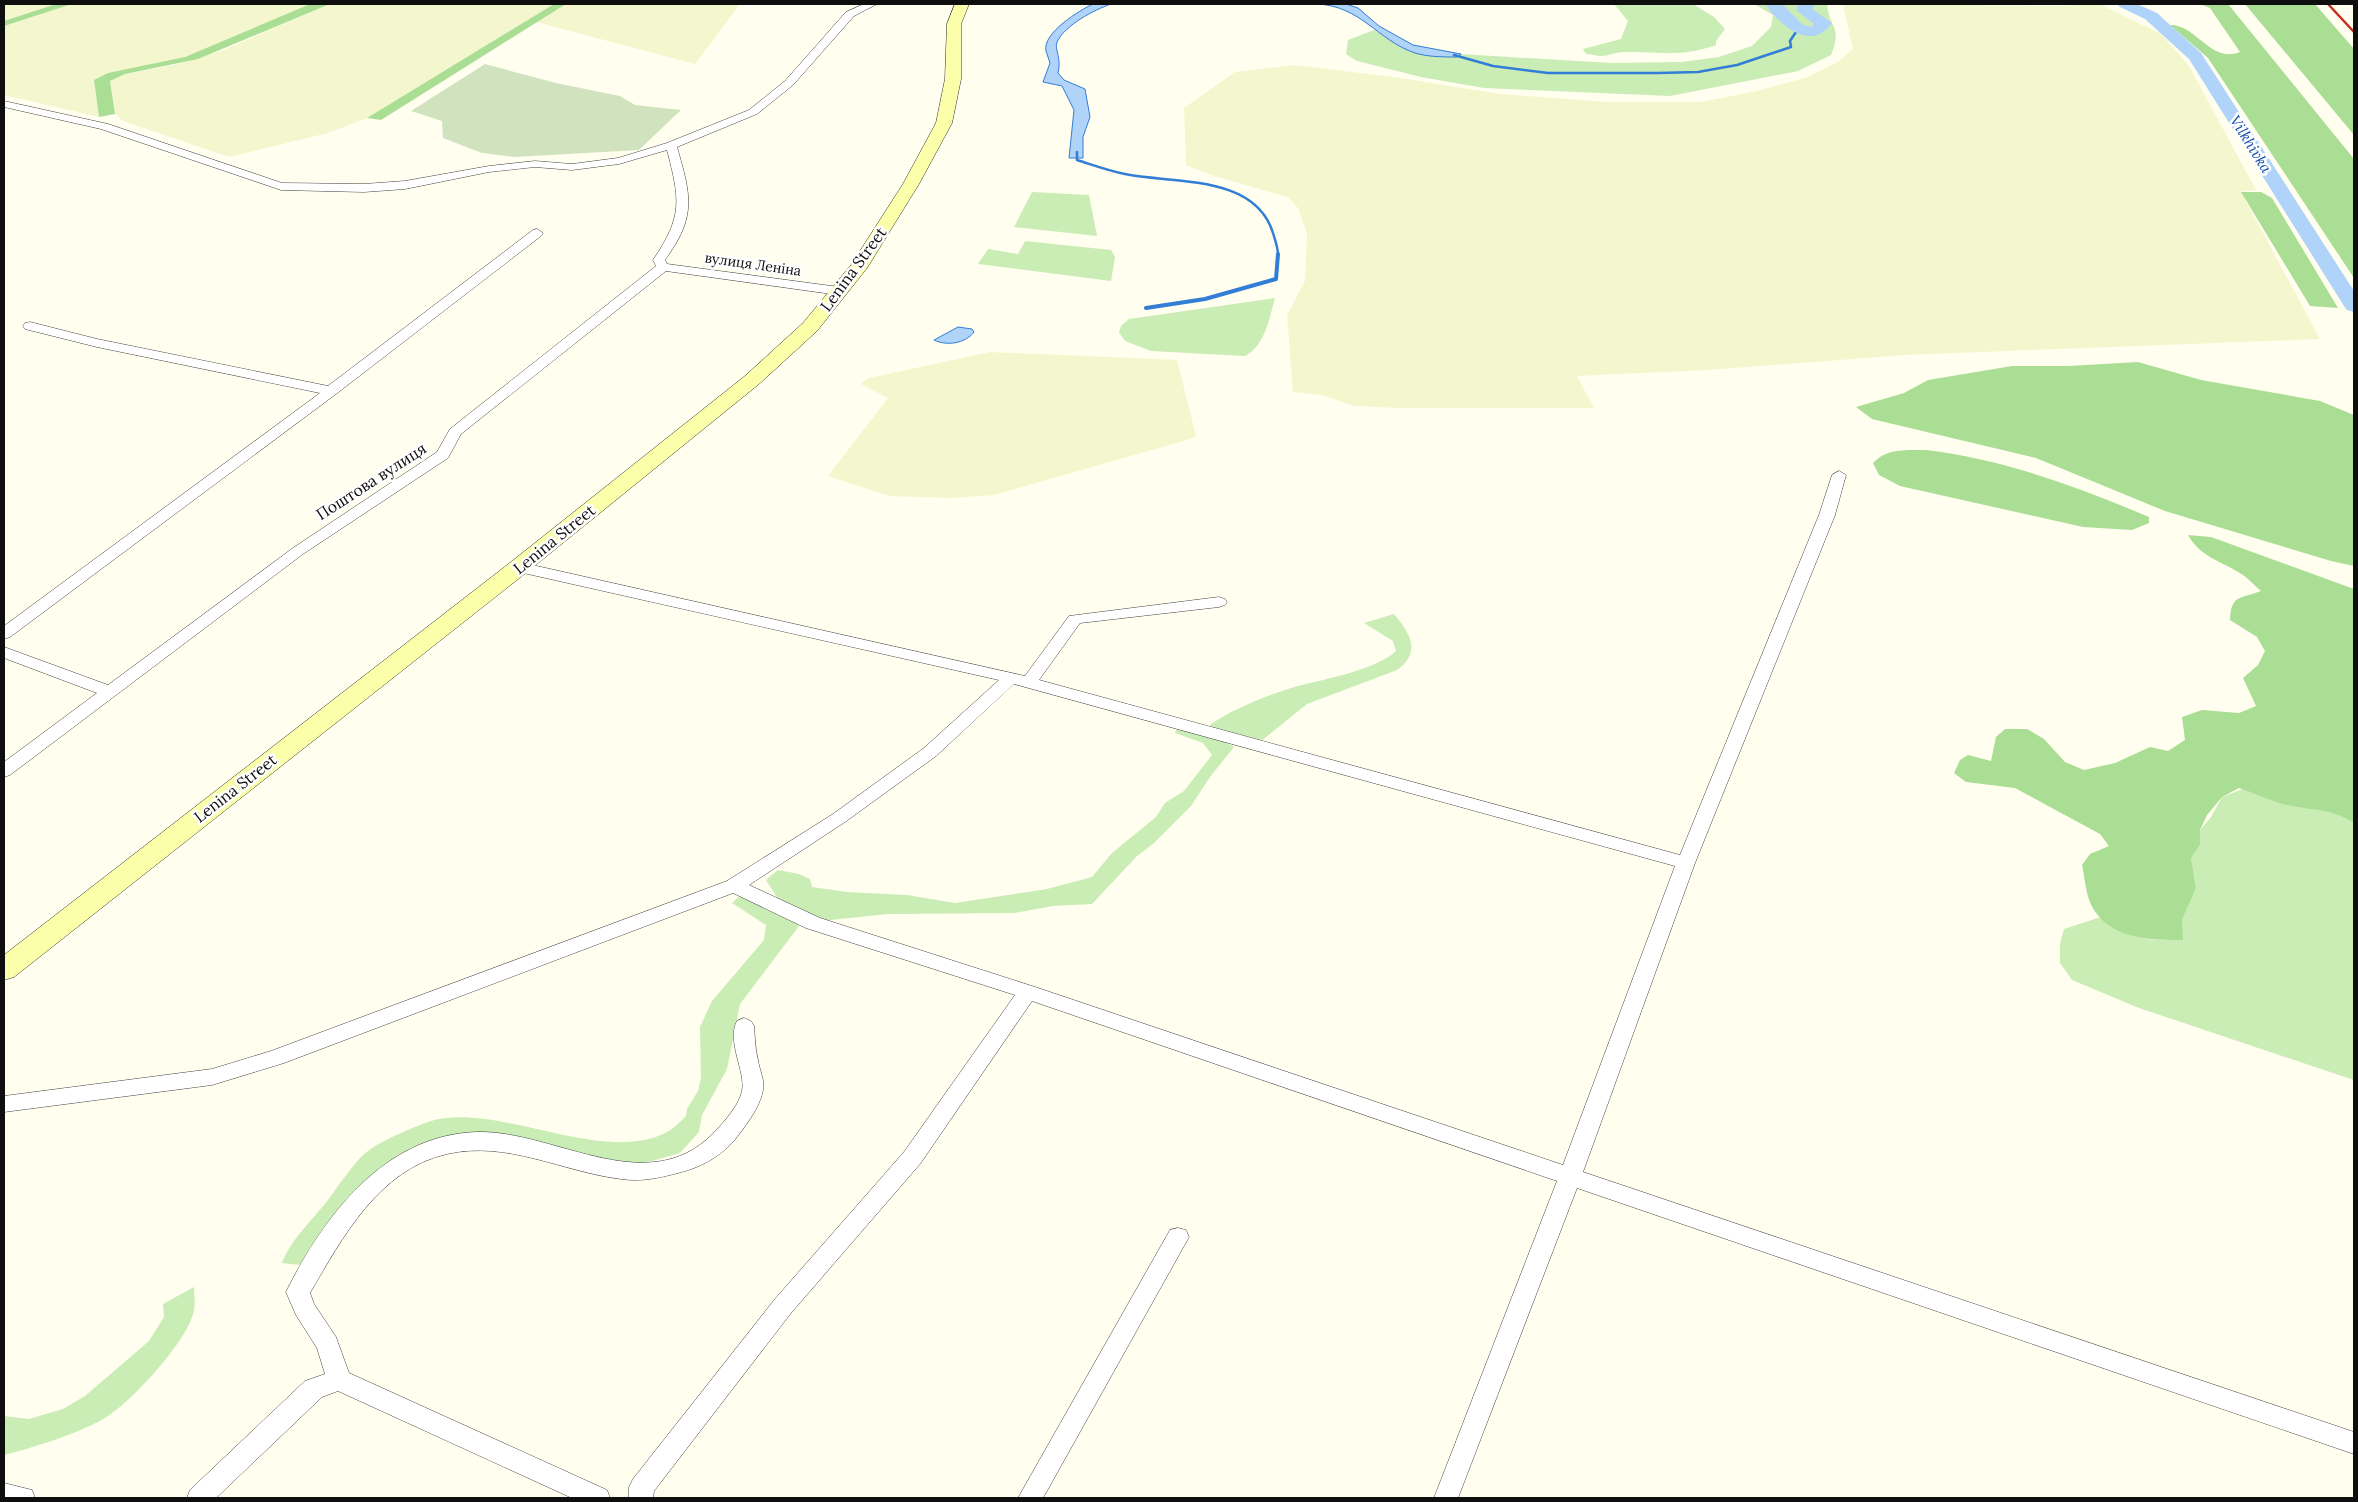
<svg xmlns="http://www.w3.org/2000/svg" width="2358" height="1502" font-family="Lora,serif">
<rect width="100%" height="100%" fill="#fffeef"/>
<!-- farmland -->
<path fill="#f4f7cd" d="M 4,4 L 56,4 L 4,21 Z
M 72,4 L 310,4 L 185,57 L 94,80 L 99,117 L 4,95 L 4,26 Z
M 330,4 L 554,4 L 367,118 L 328,133 L 229,157 L 123,121 L 115,114 L 110,81 L 125,74 L 173,65 L 221,51 Z
M 566,4 L 740,4 L 695,64 L 536,22 Z
M 1843,4 L 2061,6 L 2099,4 L 2161,34 L 2189,66 L 2256,190 L 2241,192 L 2320,339 L 1904,355 L 1708,370 L 1577,376 L 1594,408 L 1399,408 L 1354,406 L 1322,395 L 1293,392 L 1287,315 L 1305,281 L 1307,234 L 1298,208 L 1288,197 L 1214,176 L 1186,165 L 1184,108 L 1235,72 L 1295,65 L 1394,77 L 1500,94 L 1607,102 L 1701,102 L 1757,91 L 1808,77 L 1838,62 L 1853,49 Z
M 990,352 L 1177,360 L 1196,436 L 1187,440 L 994,495 L 952,498 L 889,496 L 828,476 L 888,398 L 861,384 L 869,378 Z"/>
<!-- green -->
<path fill="#caecb5" d="M 1614,4 L 1693,4 L 1714,17 L 1725,29 L 1716,41 L 1716,45 C 1679,58 1660,51 1624,52 C 1616,52 1608,56 1601,56 C 1596,56 1591,54 1586,54 L 1583,49 L 1621,39 L 1628,21 Z
M 1754,4 L 1827,4 C 1829,28 1843,26 1831,55 L 1798,71 L 1670,96 L 1484,88 L 1421,77 L 1357,61 L 1346,54 L 1348,40 L 1374,30 L 1391,40 L 1457,57 L 1461,54 L 1611,63 L 1682,62 L 1719,57 L 1752,46 L 1771,27 L 1773,15 Z
M 1032,192 L 1089,195 L 1097,236 L 1014,227 Z
M 1025,241 L 1111,250 L 1115,257 L 1111,281 L 978,264 L 988,249 L 1018,254 Z
M 1275,298 C 1269,319 1265,345 1245,356 L 1151,351 L 1125,341 L 1119,332 L 1121,326 L 1129,319 Z
M 1394,614 C 1410,633 1422,652 1397,670 L 1307,704 L 1261,741 L 1213,728 L 1210,725 C 1230,710 1273,693 1298,686 C 1326,679 1375,670 1396,651 L 1393,641 L 1364,623 Z
M 1177,729 L 1218,739 L 1234,747 L 1210,777 L 1191,806 L 1154,843 L 1137,856 L 1092,904 L 1053,906 L 1014,913 L 888,914 L 821,921 L 778,899 L 766,880 L 778,870 L 799,874 L 810,879 L 812,887 L 847,892 L 907,895 L 955,903 L 1047,889 L 1092,877 L 1112,853 L 1156,817 L 1165,803 L 1184,791 L 1212,755 L 1203,743 L 1175,733 Z
M 2243,789 C 2258,795 2275,803 2291,806 C 2317,811 2330,807 2354,823 L 2354,1080 L 2139,1008 L 2072,980 L 2060,963 L 2060,944 L 2064,929 L 2101,917 C 2126,941 2149,940 2182,940 L 2182,920 L 2196,888 L 2191,858 L 2200,845 L 2200,830 L 2211,817 L 2222,797 Z
M 742,894 L 796,919 L 799,926 L 740,1004 L 727,1069 L 702,1115 L 699,1132 L 680,1153 L 638,1165 L 605,1164 L 548,1147 L 413,1151 L 301,1265 L 282,1263 C 292,1237 314,1219 331,1196 C 340,1183 350,1169 361,1157 C 371,1147 389,1138 403,1132 C 416,1127 431,1119 446,1118 C 513,1110 609,1165 669,1131 C 675,1127 681,1121 686,1116 L 687,1109 L 698,1091 L 701,1078 L 700,1027 L 712,1001 L 764,940 L 766,925 L 732,903 Z
M 194,1287 C 194,1296 196,1305 193,1314 C 185,1343 134,1399 108,1416 C 84,1432 32,1448 4,1455 L 4,1416 L 29,1419 L 63,1409 L 85,1396 L 149,1341 L 164,1317 L 163,1304 Z"/>
<!-- forest -->
<path fill="#aade94" d="M 56,4 L 72,4 L 4,26 L 4,21 Z
M 310,4 L 330,4 L 198,59 L 125,74 L 110,81 L 115,114 L 99,117 L 94,80 L 108,73 L 185,57 Z
M 554,4 L 566,4 L 381,120 L 367,118 Z
M 2200,4 L 2228,4 L 2354,159 L 2354,278 L 2208,58 L 2170,25 C 2196,24 2211,64 2240,52 L 2210,8 Z
M 2245,4 L 2315,4 L 2354,49 L 2354,135 Z
M 2241,192 L 2261,192 L 2272,198 L 2338,308 L 2310,306 Z
M 2138,362 L 2201,380 L 2320,401 L 2354,415 L 2354,566 L 2331,561 L 2165,511 L 2036,458 L 1872,419 L 1856,407 L 1904,393 L 1928,380 L 2012,366 L 2069,366 Z
M 1926,450 C 2003,459 2078,487 2149,517 L 2149,523 L 2132,530 L 2083,527 L 1900,486 L 1879,475 L 1873,463 C 1886,448 1907,450 1926,450 Z
M 2188,535 L 2211,537 L 2354,589 L 2354,823 C 2330,808 2317,811 2291,806 C 2274,803 2256,794 2239,788 L 2222,797 L 2207,815 L 2200,830 L 2200,845 L 2191,858 L 2196,888 L 2182,920 L 2183,940 C 2151,940 2114,940 2094,910 C 2086,898 2085,879 2082,865 L 2090,854 L 2109,846 L 2100,834 L 2015,788 L 1966,782 L 1954,773 L 1960,760 L 1968,755 L 1991,761 L 1996,737 L 2005,729 L 2027,729 L 2044,739 L 2065,762 L 2084,770 L 2115,763 L 2150,747 L 2168,751 L 2185,740 L 2182,717 L 2202,710 L 2239,713 L 2256,706 L 2243,678 L 2258,665 L 2265,651 L 2257,637 L 2230,620 C 2231,594 2241,599 2261,591 C 2255,586 2249,579 2243,575 C 2222,561 2201,558 2188,535 Z"/>
<!-- cemetery -->
<path fill="#d1e3be" d="M 485,64 L 556,83 L 620,96 L 635,105 L 681,110 L 639,150 L 515,157 L 482,153 L 443,138 L 442,121 L 411,111 Z"/>
<!-- water -->
<path fill="#b0d3fa" stroke="#327dd6" d="M 1093,4 L 1111,4 C 1094,10 1065,25 1057,42 C 1054,49 1062,58 1058,73 L 1064,80 L 1085,89 L 1090,117 L 1083,137 L 1083,158 L 1069,158 L 1074,110 L 1062,86 L 1043,82 L 1050,63 C 1049,59 1047,55 1046,51 C 1042,33 1080,10 1093,4 Z
M 1317,4 L 1346,4 L 1358,8 L 1379,26 L 1413,45 L 1461,54 L 1457,57 C 1444,57 1428,57 1415,53 C 1377,40 1361,6 1317,4 Z
M 958,327 L 972,329 L 974,332 C 965,344 946,346 934,340 Z"/>
<g fill="none" stroke-linecap="round" stroke-linejoin="round">
<!-- stream-far1 -->
<path stroke="#327dd6" stroke-width="2.5" d="M 1454,55 L 1493,66 L 1548,73 L 1658,73 L 1698,72 L 1737,65 L 1791,47 L 1790,41 L 1798,29
M 1077,152 L 1077,160 C 1093,165 1109,171 1125,174 C 1174,184 1255,174 1273,233 C 1275,240 1278,247 1278,255"/>
<!-- stream -->
<path stroke="#327dd6" stroke-width="4" d="M 1146,308 L 1205,299 L 1276,279 L 1278,254"/>
<!-- river -->
<path fill="#b0d3fa" fill-rule="evenodd" d="M 1765,4 L 1782,4 L 1803,25 L 1811,27 L 1814,24 L 1796,10 L 1799,4 L 1815,4 L 1812,9 L 1832,23 C 1811,53 1780,25 1765,4 Z
M 2117,4 L 2137,4 L 2157,13 L 2201,53 L 2354,291 L 2354,312 L 2347,310 L 2344,306 L 2189,59 L 2145,19 L 2120,7 Z"/>
<defs>
<path id="street" d="M 864,4 L 877,4 L 854,16 L 793,85 L 757,114 L 677,147 C 691,196 697,216 665,260 L 667,264 L 839,287 L 845,291 L 844,294 L 839,295 L 666,271 L 461,434 L 448,458 L 303,554 L 10,775 L 4,777 L 4,762 L 97,693 L 4,658 L 4,647 L 108,685 L 293,548 L 437,452 L 450,429 L 656,266 L 653,260 C 683,216 680,200 667,150 L 619,164 L 572,170 L 535,167 L 489,172 L 405,189 L 364,192 L 281,190 L 101,129 L 4,107 L 4,101 L 108,124 L 282,183 L 364,184 L 405,181 L 489,166 L 535,161 L 572,164 L 618,158 L 667,143 L 749,110 L 785,81 L 846,12 Z
M 537,229 L 543,233 L 541,236 L 336,394 L 10,637 L 4,639 L 4,626 L 320,393 L 97,347 L 25,329 L 23,326 L 25,323 L 30,322 L 97,339 L 328,386 L 533,230 Z
M 1839,471 L 1846,475 L 1835,515 L 1695,863 L 1583,1172 L 2354,1432 L 2354,1454 L 1577,1188 L 1458,1498 L 1434,1498 L 1557,1181 L 1032,1001 L 920,1164 L 791,1313 L 654,1491 L 653,1498 L 629,1498 L 629,1487 L 633,1479 L 775,1299 L 904,1152 L 1015,995 L 806,928 L 733,893 L 284,1063 L 212,1085 L 4,1112 L 4,1096 L 212,1069 L 271,1051 L 727,881 L 833,814 L 924,748 L 999,680 L 519,572 L 513,570 L 511,567 L 513,564 L 519,562 L 1025,676 L 1069,616 L 1219,597 L 1225,599 L 1227,602 L 1225,605 L 1219,607 L 1080,623 L 1039,680 L 1680,855 L 1819,515 L 1832,475 ZM 1014,684 L 1675,866 L 1563,1165 L 1035,987 L 820,918 L 749,885 L 845,822 L 936,756 Z
M 744,1018 L 751,1021 L 754,1026 C 755,1037 755,1049 758,1060 C 759,1069 765,1080 763,1090 C 760,1108 744,1128 733,1142 C 718,1158 699,1168 678,1173 C 659,1178 641,1182 621,1179 C 563,1172 507,1140 447,1154 C 379,1169 342,1238 310,1293 L 314,1304 L 336,1337 L 349,1373 L 607,1490 L 610,1498 L 572,1498 L 338,1391 L 322,1397 L 216,1498 L 187,1498 L 190,1490 L 305,1381 L 325,1374 L 317,1348 L 296,1315 L 286,1292 C 324,1216 384,1135 477,1132 C 557,1130 653,1206 720,1126 C 729,1116 739,1104 742,1091 C 746,1072 726,1041 737,1021 Z
M 1178,1228 L 1186,1230 L 1189,1237 L 1043,1498 L 1018,1498 L 1170,1230 Z
M 4,1483 L 32,1490 L 35,1498 L 4,1498 Z"/>
<path id="secondary" d="M 955,4 L 969,4 L 961,24 L 961,79 L 952,123 L 919,184 L 867,268 L 817,331 L 759,384 L 527,572 L 14,977 L 4,980 L 4,955 L 511,562 L 745,376 L 803,323 L 851,265 L 903,184 L 936,123 L 945,79 L 947,24 Z"/>
</defs>
<!-- street casing -->
<use href="#street" stroke="#414141" stroke-width="1"/>
<!-- secondary casing -->
<use href="#secondary" stroke="#303030" stroke-width="1"/>
<!-- street -->
<use href="#street" fill="#fff" fill-rule="evenodd"/>
<!-- secondary -->
<use href="#secondary" fill="#fcffaa" fill-rule="evenodd"/>
<!-- rail -->
<path stroke="#c72d1c" stroke-width="2.5" d="M 2328,4 L 2354,32"/>
</g>
<g text-anchor="middle" dominant-baseline="central" stroke-width="5" stroke-linejoin="round" paint-order="stroke">
<!-- far-street labels -->
<g font-size="14" fill="#0e0e0e" stroke="#fff">
<text transform="translate(753 264) rotate(8)">вулиця Леніна</text>
</g>
<!-- far-water labels -->
<g font-size="15" font-style="italic" fill="#0f4fa8" stroke="#fff">
<text transform="translate(2251 144) rotate(58)">Vilkhivka</text>
</g>
<!-- street labels -->
<g font-size="16" fill="#0e0e0e" stroke="#fff">
<text transform="translate(853 269) rotate(-54)">Lenina Street</text>
<text transform="translate(371 481) rotate(-33)">Поштова вулиця</text>
<text transform="translate(554 539) rotate(-39)">Lenina Street</text>
<text transform="translate(235 788) rotate(-38)">Lenina Street</text>
</g>
</g>
<!-- border -->
<rect width="2358" height="1502" fill="none" stroke="#0e0e0e" stroke-width="10"/>
</svg>
